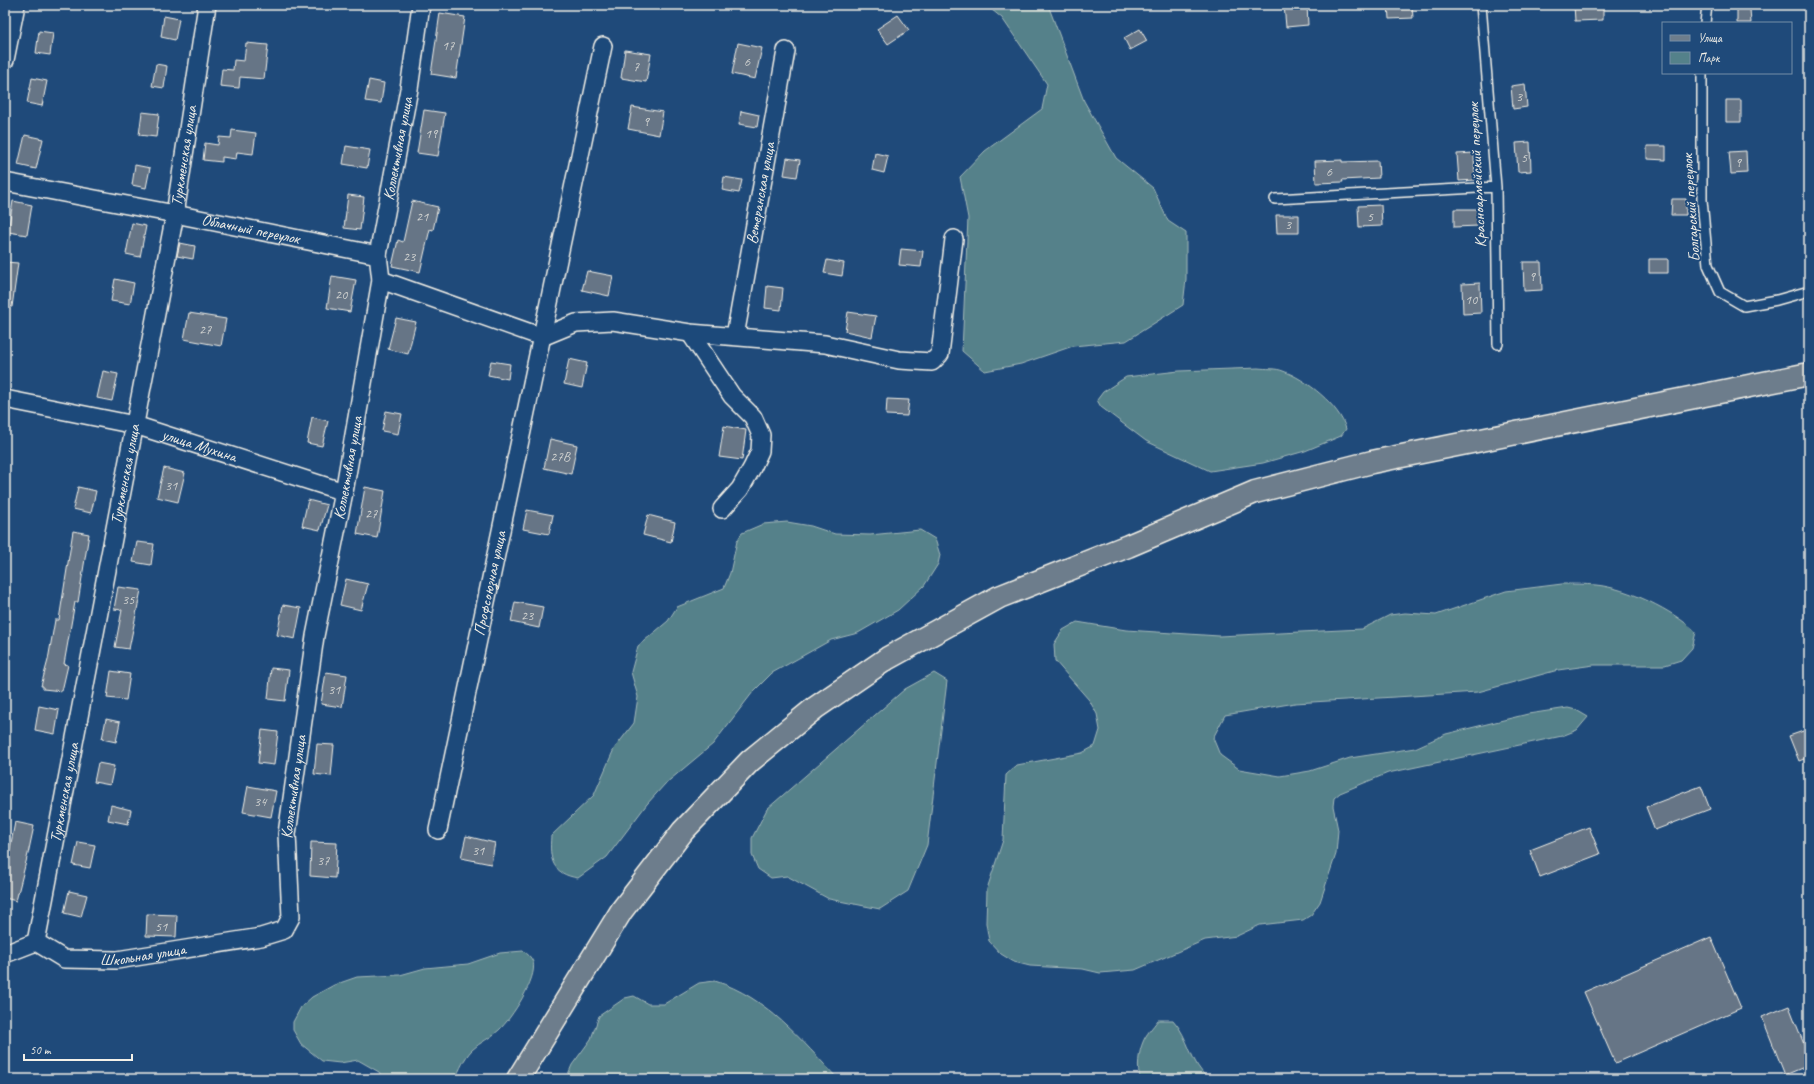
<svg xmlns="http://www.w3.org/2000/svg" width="1814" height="1084" font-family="Caveat,sans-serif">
<rect width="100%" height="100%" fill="#1f4a7a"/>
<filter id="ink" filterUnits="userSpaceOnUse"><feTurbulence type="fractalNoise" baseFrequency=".025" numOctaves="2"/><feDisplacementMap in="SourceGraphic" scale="8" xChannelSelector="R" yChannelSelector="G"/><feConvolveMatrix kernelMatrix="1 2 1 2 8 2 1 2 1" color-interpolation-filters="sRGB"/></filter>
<g filter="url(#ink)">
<!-- green -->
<path fill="#54818a" stroke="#a4b9b9" d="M 986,5 L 1048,5 L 1084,101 L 1116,158 L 1153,188 L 1168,221 L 1186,233 L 1186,279 L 1183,305 L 1126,341 L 1073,346 L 1021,364 L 985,371 L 962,351 L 968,218 L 960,177 L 985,151 L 1042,109 L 1047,84 L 1002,18 Z
M 1258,368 C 1266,369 1276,368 1283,371 C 1306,379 1340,406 1346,429 L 1341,436 L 1305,451 L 1263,463 L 1210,471 L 1146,441 L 1101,407 L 1097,400 L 1103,392 L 1126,377 L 1179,371 Z
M 787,522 L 811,526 L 835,534 L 870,535 L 920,530 L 935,539 L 940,555 L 938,564 L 924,586 L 898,610 L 858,633 L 831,640 L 772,673 L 753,692 L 713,744 L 665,784 L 647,804 L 607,857 L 578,878 C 552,874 549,859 551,836 L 594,795 L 614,749 L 634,723 L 638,697 L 631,672 L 638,646 L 668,621 L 677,607 L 724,588 L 730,573 L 737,541 L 742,533 L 763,524 Z
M 1562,584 C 1573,584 1585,584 1596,585 C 1627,588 1673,610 1696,632 L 1692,648 L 1681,660 L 1665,665 L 1594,665 L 1558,670 L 1478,692 L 1295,703 L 1225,715 L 1213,738 L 1220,755 L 1239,769 L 1280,776 L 1310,771 L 1350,758 L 1415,748 L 1446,734 L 1528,714 L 1568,708 L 1576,710 L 1588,717 L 1577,730 L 1562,736 L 1388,773 L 1340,793 L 1334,798 L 1333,806 L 1338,830 L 1336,854 L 1320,902 L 1311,915 L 1303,920 L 1260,925 L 1237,936 L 1205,940 L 1135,970 L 1100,973 L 1083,969 L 1030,966 L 1014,962 L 1001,954 L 989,941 L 986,923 L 987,889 L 1003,840 L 1006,775 L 1017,765 L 1082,753 L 1095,746 L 1100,730 L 1097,714 L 1089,700 L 1055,661 L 1054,644 L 1063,630 L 1077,622 L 1126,630 L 1219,636 L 1362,629 L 1390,615 L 1405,613 L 1436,615 L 1506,591 Z
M 934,673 L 947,681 L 927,845 L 908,891 L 880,909 L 829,899 L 787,876 L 771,878 L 758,869 L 752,855 L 752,838 L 767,809 L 905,689 Z
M 523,951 C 528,954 531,957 533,962 C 538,978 511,1019 499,1030 C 491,1038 480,1042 472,1050 C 464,1058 460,1069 455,1079 L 384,1079 L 379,1072 L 358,1060 L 340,1063 L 322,1061 L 301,1044 L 293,1030 L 293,1022 L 301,1007 L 312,997 L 334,985 L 357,977 L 400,975 L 425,968 L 468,964 L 500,953 Z
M 715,981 C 767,997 801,1040 838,1079 L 566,1079 L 572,1065 L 591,1039 L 599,1016 L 625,998 L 634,996 L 648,1004 L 664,1004 L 699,983 Z
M 1158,1020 L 1173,1020 C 1189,1037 1190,1064 1209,1079 L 1141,1079 C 1136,1070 1139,1051 1143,1042 C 1146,1034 1153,1027 1158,1020 Z"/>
<!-- building -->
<path fill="#667586" stroke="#f4f1e8" d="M 1284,5 L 1307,5 L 1308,25 L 1286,27 Z
M 1388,5 L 1412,5 L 1413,18 L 1389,19 Z
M 1574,5 L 1603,5 L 1603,20 L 1575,21 Z
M 1737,9 L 1750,9 L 1751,23 L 1737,23 Z
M 440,13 L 465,17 L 456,78 L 431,74 Z
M 898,15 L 909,30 L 888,44 L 877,29 Z
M 164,16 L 179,19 L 175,40 L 161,37 Z
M 1140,29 L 1147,41 L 1130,50 L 1124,38 Z
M 39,31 L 53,33 L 50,55 L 36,53 Z
M 246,43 L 268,45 L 264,79 L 240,77 L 239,88 L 220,86 L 222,69 L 233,70 L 234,60 L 244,61 Z
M 738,43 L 762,48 L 755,79 L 732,74 Z
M 625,50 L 651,54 L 646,82 L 621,78 Z
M 156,64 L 167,66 L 164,88 L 152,86 Z
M 32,78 L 47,81 L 42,106 L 27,103 Z
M 369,80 L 384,83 L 381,103 L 365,101 Z
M 1525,84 L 1527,107 L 1513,109 L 1511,86 Z
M 1726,100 L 1741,100 L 1741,122 L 1726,122 Z
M 632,107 L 663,112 L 659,135 L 628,129 Z
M 424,110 L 445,113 L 438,156 L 417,153 Z
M 741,111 L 759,115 L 757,127 L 739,124 Z
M 142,112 L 159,114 L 156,137 L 139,135 Z
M 232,130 L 256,133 L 253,154 L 237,152 L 236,159 L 222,157 L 222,162 L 203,160 L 205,143 L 218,145 L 219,137 L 231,138 Z
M 25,135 L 43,139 L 36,169 L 18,165 Z
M 1530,142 L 1531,171 L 1518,172 L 1516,143 Z
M 346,146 L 370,150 L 367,168 L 343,164 Z
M 1647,146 L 1666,146 L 1666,160 L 1647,159 Z
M 1746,151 L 1747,173 L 1731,174 L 1729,152 Z
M 875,153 L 888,156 L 884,173 L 872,170 Z
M 1474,153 L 1475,180 L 1459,181 L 1457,154 Z
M 787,158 L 800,160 L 797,177 L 784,175 Z
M 1342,160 L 1342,162 L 1378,161 L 1379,178 L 1342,180 L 1343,182 L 1316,183 L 1315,161 Z
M 135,165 L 150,168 L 146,188 L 132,185 Z
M 724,177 L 742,180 L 739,193 L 722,190 Z
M 348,195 L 364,197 L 360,230 L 344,228 Z
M 1672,199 L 1686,199 L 1686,215 L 1671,215 Z
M 13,201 L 32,205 L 27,235 L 8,232 Z
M 412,201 L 438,207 L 433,230 L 430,229 L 420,272 L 392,266 L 398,240 L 403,242 Z
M 1381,205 L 1382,226 L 1359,227 L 1358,206 Z
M 1454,209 L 1479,209 L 1479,226 L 1454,227 Z
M 1276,215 L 1299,215 L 1299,233 L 1277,233 Z
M 132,223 L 146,226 L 140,257 L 126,254 Z
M 180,243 L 195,246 L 193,259 L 177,256 Z
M 901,249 L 923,251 L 921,267 L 899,265 Z
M 1649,259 L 1668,259 L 1668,273 L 1649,273 Z
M 827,260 L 844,263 L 842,276 L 824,273 Z
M 5,262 L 18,263 L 12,307 L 5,307 Z
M 1523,262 L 1541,262 L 1542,290 L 1524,291 Z
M 587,271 L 613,276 L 609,296 L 582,290 Z
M 332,276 L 356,280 L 350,312 L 327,308 Z
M 115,279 L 134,283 L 130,304 L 111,301 Z
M 1480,283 L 1481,313 L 1463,314 L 1462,284 Z
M 767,286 L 783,288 L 781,310 L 765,308 Z
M 848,312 L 876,316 L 872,337 L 845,331 Z
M 189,313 L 226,319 L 221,346 L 184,339 Z
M 396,318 L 416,322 L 408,354 L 388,349 Z
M 569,359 L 587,363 L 582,388 L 564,384 Z
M 491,361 L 510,364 L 508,379 L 488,375 Z
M 103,371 L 118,374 L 112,401 L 97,398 Z
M 887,399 L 909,400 L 907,416 L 886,415 Z
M 386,411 L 402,414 L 398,434 L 382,431 Z
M 312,417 L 328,421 L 322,446 L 307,443 Z
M 724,426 L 746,430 L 742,460 L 719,457 Z
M 550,439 L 577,445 L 571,474 L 544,468 Z
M 164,468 L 185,473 L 178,502 L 157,497 Z
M 78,487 L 96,491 L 91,513 L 73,509 Z
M 365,487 L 385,491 L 377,538 L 357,534 Z
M 308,500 L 327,505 L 320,530 L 302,526 Z
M 527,510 L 553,515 L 549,534 L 523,529 Z
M 648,515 L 675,522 L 671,542 L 643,535 Z
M 73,531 L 89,534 L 78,602 L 75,602 L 64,664 L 68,665 L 62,691 L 43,689 L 43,686 L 41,686 L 48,660 L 55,620 L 59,620 Z
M 137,542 L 154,544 L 151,565 L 133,562 Z
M 346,579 L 368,584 L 361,610 L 340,605 Z
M 118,587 L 141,590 L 129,649 L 115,647 L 122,610 L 114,609 Z
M 515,602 L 543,607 L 539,628 L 511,622 Z
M 283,605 L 301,608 L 295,639 L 277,635 Z
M 271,668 L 289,670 L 285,701 L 268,699 Z
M 111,671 L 130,674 L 126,700 L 107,698 Z
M 326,672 L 347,675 L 342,707 L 321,704 Z
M 39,706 L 59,710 L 55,734 L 35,730 Z
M 106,719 L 120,722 L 116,742 L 102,739 Z
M 1809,729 L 1809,757 L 1799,761 L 1789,736 Z
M 262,730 L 278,732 L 274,765 L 258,763 Z
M 317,744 L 334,745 L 331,776 L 314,774 Z
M 98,763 L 114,766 L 110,785 L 94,782 Z
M 248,786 L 276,791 L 271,817 L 243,812 Z
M 1701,786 L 1710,809 L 1655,830 L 1646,807 Z
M 111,805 L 131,810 L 128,824 L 108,820 Z
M 15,822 L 34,826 L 28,854 L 16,901 L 5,898 L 5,870 L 6,870 Z
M 1589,827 L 1600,854 L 1540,877 L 1530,850 Z
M 466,836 L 495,843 L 491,864 L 461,858 Z
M 78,842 L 95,845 L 90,868 L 73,865 Z
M 311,842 L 337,843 L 335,878 L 310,876 Z
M 69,891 L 87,895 L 81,917 L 64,913 Z
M 147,914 L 177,915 L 176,937 L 146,936 Z
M 1711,937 L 1741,1008 L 1615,1063 L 1584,992 Z
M 1789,1006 L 1809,1057 L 1809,1065 L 1785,1075 L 1762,1017 Z"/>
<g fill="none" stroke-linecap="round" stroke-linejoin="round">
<defs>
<path id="service" d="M 1481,5 L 1496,187 L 1498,344
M 1705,23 L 1707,5
M 1702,73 L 1702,200 L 1708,265 L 1720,292 L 1744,306 L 1777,300 L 1809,291
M 1275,199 L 1496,187"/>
<g id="minor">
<path d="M 5,60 L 16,5"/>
<path id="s1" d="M 5,182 L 175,214 L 378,255"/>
<path d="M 381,280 L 542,337 L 576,323 L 613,321 L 690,333 L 825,344 L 899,360 L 932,362 L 940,354 L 954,239"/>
<path d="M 690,333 L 732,396 L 753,417 L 761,435 L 760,451 L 752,468 L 740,489 L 722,509"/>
<path id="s2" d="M 735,336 L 786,51"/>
<path id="s3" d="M 5,399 L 135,425 L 344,492"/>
<path id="s4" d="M 438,830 L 603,46"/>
<path id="s5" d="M 36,942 L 175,214 L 207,5"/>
<path id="s6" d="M 5,954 L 36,942 L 64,959 L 117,960 L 261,937 L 284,930 L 291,917 L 287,834 L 315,636 L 344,492 L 381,280 L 378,255 L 409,89 L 421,5"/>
</g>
<path id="primary" d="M 518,1079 L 622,910 L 683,831 L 750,761 L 815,708 L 888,658 L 999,597 L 1128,546 L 1255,492 L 1372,462 L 1809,374"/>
</defs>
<!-- service casing -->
<use href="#service" stroke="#f4f1e8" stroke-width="12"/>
<!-- minor casing -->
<use href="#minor" stroke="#f4f1e8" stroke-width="20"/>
<!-- primary casing -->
<use href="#primary" stroke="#f4f1e8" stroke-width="25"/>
<!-- service -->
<use href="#service" stroke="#1f4a7a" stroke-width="9"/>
<!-- minor -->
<use href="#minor" stroke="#1f4a7a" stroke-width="17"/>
<!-- primary -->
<use href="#primary" stroke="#6d7d8c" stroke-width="22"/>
</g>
</g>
<g text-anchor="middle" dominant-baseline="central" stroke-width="4" stroke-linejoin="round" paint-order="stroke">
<!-- number labels -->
<g font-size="14" fill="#d0d2d0">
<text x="448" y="45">17</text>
<text x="747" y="61">6</text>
<text x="636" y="66">7</text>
<text x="1519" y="96">3</text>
<text x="646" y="121">9</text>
<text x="431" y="133">19</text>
<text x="1524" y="157">5</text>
<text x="1738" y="162">9</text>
<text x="1329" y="171">6</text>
<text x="422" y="216">21</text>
<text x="1370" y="216">5</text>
<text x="1288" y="224">3</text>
<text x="409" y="256">23</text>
<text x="1532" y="276">9</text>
<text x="341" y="294">20</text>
<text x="1471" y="299">10</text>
<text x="205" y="329">27</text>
<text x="560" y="456">27В</text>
<text x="171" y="485">31</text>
<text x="371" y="513">27</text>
<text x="128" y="599">35</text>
<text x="527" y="615">23</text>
<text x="334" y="689">31</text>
<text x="260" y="801">34</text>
<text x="478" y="850">31</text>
<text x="323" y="860">37</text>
<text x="161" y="926">51</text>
</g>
<!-- street labels -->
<g font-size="16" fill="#f4f1e8" stroke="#1f4a7a">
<text stroke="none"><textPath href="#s6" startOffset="1082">Коллективная улица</textPath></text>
<text stroke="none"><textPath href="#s5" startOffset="800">Туркменская улица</textPath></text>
<text transform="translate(1477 175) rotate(-93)">Красноармейский переулок</text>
<text stroke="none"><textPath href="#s2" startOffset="145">Ветеранская улица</textPath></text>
<text transform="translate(1691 208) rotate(-94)">Болгарский переулок</text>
<text stroke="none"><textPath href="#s1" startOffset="250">Облачный переулок</textPath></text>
<text stroke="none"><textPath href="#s3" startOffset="200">улица Мухина</textPath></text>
<text stroke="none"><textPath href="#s6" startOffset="758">Коллективная улица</textPath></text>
<text stroke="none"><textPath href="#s5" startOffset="476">Туркменская улица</textPath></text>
<text stroke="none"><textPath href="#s4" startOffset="252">Профсоюзная улица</textPath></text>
<text stroke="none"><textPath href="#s6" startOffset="434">Коллективная улица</textPath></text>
<text stroke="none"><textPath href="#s5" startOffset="152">Туркменская улица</textPath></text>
<text stroke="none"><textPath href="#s6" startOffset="145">Школьная улица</textPath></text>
</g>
</g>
<!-- margin -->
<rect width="1814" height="1084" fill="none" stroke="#1f4a7a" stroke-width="20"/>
<rect x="10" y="10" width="1794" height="1064" fill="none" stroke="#f4f1e8" stroke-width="1.5" filter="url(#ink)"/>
<!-- legend -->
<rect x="1662" y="22" width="130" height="52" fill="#1f4a7a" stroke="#748da6"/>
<rect x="1670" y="35" width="20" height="6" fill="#6d7d8c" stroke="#748da6"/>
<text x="1698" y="42" font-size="12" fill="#f4f1e8">Улица</text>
<rect x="1670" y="52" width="20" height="12" fill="#54818a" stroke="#748da6"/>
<text x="1698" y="62" font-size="12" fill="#f4f1e8">Парк</text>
<!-- scale -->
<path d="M24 1054v6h108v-6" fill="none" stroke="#f4f1e8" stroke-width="2"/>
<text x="30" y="1054" font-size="12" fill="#f4f1e8" stroke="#1f4a7a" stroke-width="3" paint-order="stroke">50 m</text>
</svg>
